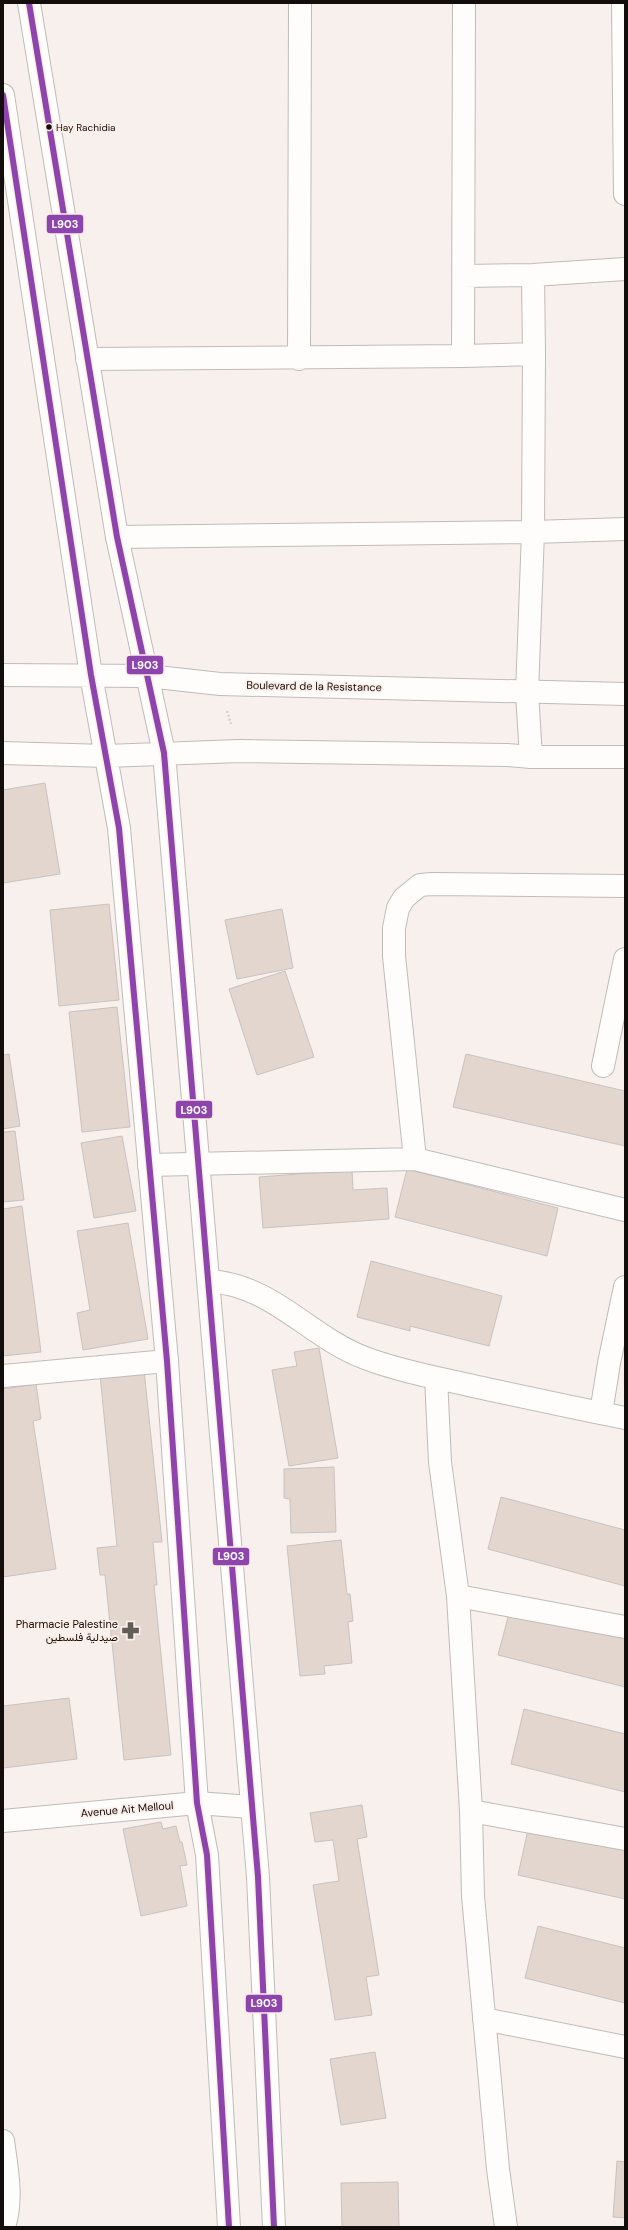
<svg xmlns="http://www.w3.org/2000/svg" width="628" height="2230" font-family="'DM Sans',Vazirmatn,sans-serif">
<rect width="100%" height="100%" fill="#f8f0ec"/>
<!-- building -->
<path fill="#e2d6cf" stroke="#c9c2bf" d="M 45,783 L 60,874 L 3,883 L 3,790 Z
M 109,904 L 119,1000 L 59,1006 L 50,910 Z
M 282,909 L 293,968 L 237,979 L 225,920 Z
M 285,971 L 314,1057 L 257,1075 L 229,989 Z
M 117,1007 L 130,1127 L 82,1132 L 69,1012 Z
M 9,1054 L 20,1126 L 3,1129 L 3,1055 Z
M 466,1054 L 625,1091 L 625,1146 L 453,1107 Z
M 15,1131 L 24,1200 L 3,1202 L 3,1132 Z
M 122,1136 L 136,1211 L 94,1218 L 81,1143 Z
M 407,1169 L 558,1208 L 547,1256 L 395,1217 Z
M 352,1170 L 353,1190 L 387,1188 L 389,1219 L 263,1228 L 259,1177 Z
M 22,1206 L 41,1352 L 3,1356 L 3,1209 Z
M 128,1223 L 148,1339 L 83,1350 L 77,1313 L 90,1310 L 77,1231 Z
M 371,1261 L 502,1296 L 489,1346 L 410,1326 L 410,1331 L 357,1317 Z
M 319,1348 L 338,1458 L 289,1466 L 272,1370 L 297,1366 L 294,1352 Z
M 144,1370 L 162,1542 L 153,1542 L 157,1585 L 154,1585 L 171,1755 L 124,1760 L 105,1575 L 100,1575 L 97,1548 L 117,1546 L 100,1375 Z
M 36,1384 L 41,1419 L 33,1421 L 56,1569 L 3,1577 L 3,1389 Z
M 334,1467 L 336,1532 L 291,1533 L 290,1499 L 284,1498 L 284,1469 Z
M 501,1497 L 625,1530 L 625,1586 L 488,1549 Z
M 341,1540 L 347,1594 L 350,1594 L 353,1621 L 348,1622 L 352,1663 L 324,1666 L 325,1674 L 300,1676 L 287,1546 Z
M 511,1606 L 625,1635 L 625,1687 L 498,1655 Z
M 69,1698 L 77,1759 L 3,1768 L 3,1706 Z
M 524,1709 L 625,1734 L 625,1792 L 511,1764 Z
M 362,1805 L 367,1837 L 357,1839 L 379,1975 L 366,1977 L 372,2015 L 335,2020 L 313,1885 L 339,1881 L 333,1840 L 315,1842 L 310,1813 Z
M 161,1822 L 163,1829 L 176,1826 L 180,1842 L 182,1842 L 187,1865 L 180,1866 L 187,1906 L 141,1916 L 123,1829 Z
M 529,1825 L 625,1847 L 625,1899 L 518,1875 Z
M 538,1926 L 625,1948 L 625,2003 L 525,1978 Z
M 375,2052 L 386,2118 L 341,2125 L 330,2059 Z
M 617,2161 L 625,2162 L 625,2218 L 613,2217 Z
M 398,2182 L 399,2227 L 342,2227 L 341,2183 Z"/>
<g fill="none" stroke-linecap="round" stroke-linejoin="round">
<defs>
<path id="street" d="M 464,3 L 463,356 L 534,354 L 533,532 L 527,693 L 531,757
M 623,3 L 625,194
M 533,275 L 534,354
M 464,276 L 533,275 L 625,269
M 87,359 L 463,356
M 299,359 L 300,3
M 117,537 L 533,532 L 625,529
M 603,1066 L 625,959
M 415,1159 L 394,956 L 394,928 L 398,908 L 404,898 L 420,885 L 432,884 L 625,886
M 149,1165 L 415,1159 L 625,1210
M 209,1281 C 273,1285 309,1337 365,1358 C 399,1371 438,1378 473,1386 C 524,1397 574,1408 625,1418
M 3,1376 L 167,1361
M 436,1378 L 440,1462 L 458,1596 L 471,1811 L 473,1896 L 498,2169 L 506,2227
M 601,1413 L 609,1363 L 625,1287
M 458,1596 L 625,1627
M 471,1811 L 625,1839
M 3,1821 L 197,1803 L 251,1807
M 484,2019 L 625,2047
M 3,2141 C 7,2169 13,2200 4,2227"/>
<path id="secondary" d="M 29,3 L 117,537 L 164,753 L 258,1877 L 274,2227
M 3,95 L 91,675 L 119,828 L 167,1361 L 197,1803 L 207,1855 L 229,2227
M 3,675 L 148,676 L 220,684 L 625,694
M 3,753 L 106,756 L 239,751 L 507,755 L 531,757 L 625,757"/>
</defs>
<!-- street casing -->
<use href="#street" stroke="#c1bbb8" stroke-width="24"/>
<!-- secondary casing -->
<use href="#secondary" stroke="#c1bbb8" stroke-width="24"/>
<!-- path -->
<path stroke="#d4d2d1" stroke-width="2.5" stroke-dasharray="2 2" stroke-linecap="butt" d="M 227,711 L 231,724"/>
<!-- street -->
<use href="#street" stroke="#fefdfc" stroke-width="22"/>
<!-- secondary -->
<use href="#secondary" stroke="#fefdfc" stroke-width="22"/>
<defs>
<path id="bus-1" d="M 29,3 L 117,537 L 164,753 L 258,1877 L 274,2227
M 3,95 L 91,675 L 119,828 L 167,1361 L 197,1803 L 207,1855 L 229,2227"/>
</defs>
<!-- bus-1 casing -->
<use href="#bus-1" stroke="#fdeee7" stroke-width="9"/>
<!-- bus-1 -->
<use href="#bus-1" stroke="#8e44ad" stroke-width="6"/>
</g>
<!-- icons -->
<defs>
<symbol id="pharmacy-bare" viewBox="-9 -9 18 18"><path d="M-2-6h4v4h4v4h-4v4h-4v-4h-4v-4h4Z" fill="#635d5a" stroke="#fdeee7" stroke-width="2.5" paint-order="stroke"/></symbol>
</defs>
<g fill-rule="evenodd">
<use href="#pharmacy-bare" x="118" y="1618" width="25" height="25"/>
</g>
<!-- markers -->
<circle fill="#130e0c" stroke="#fdeee7" stroke-width="1.5" cx="49" cy="127" r="3.5"/>
<g text-anchor="middle" dominant-baseline="central" stroke-width="3.5" stroke-linejoin="round" paint-order="stroke">
<!-- bus labels -->
<g font-size="10" fill="#130e0c" stroke="#fdeee7" text-anchor="start">
<text x="56" y="127">Hay Rachidia</text>
</g>
<!-- street labels -->
<g font-size="11" fill="#130e0c" stroke="#fdeee7">
<text transform="translate(314 686) rotate(1)">Boulevard de la Resistance</text>
<text transform="translate(127 1809) rotate(-5)">Avenue Ait Melloul</text>
</g>
<!-- poi labels -->
<g font-size="11" fill="#130e0c" stroke="#fdeee7" text-anchor="end">
<text x="118" y="1624">Pharmacie Palestine<tspan x="118" dy="13">صيدلية فلسطين</tspan></text>
</g>
</g>
<g stroke="#fdeee7" stroke-width="1.5">
<rect x="46" y="214" width="38" height="20" rx="4" fill="#8e44ad"/>
<rect x="126" y="655" width="38" height="20" rx="4" fill="#8e44ad"/>
<rect x="175" y="1100" width="38" height="19" rx="4" fill="#8e44ad"/>
<rect x="212" y="1547" width="38" height="19" rx="4" fill="#8e44ad"/>
<rect x="245" y="1994" width="38" height="19" rx="4" fill="#8e44ad"/>
</g>
<g font-size="11" text-anchor="middle" font-weight="bold" fill="#fff">
<text x="65" y="228">L903</text>
<text x="145" y="669">L903</text>
<text x="194" y="1114">L903</text>
<text x="231" y="1560">L903</text>
<text x="264" y="2007">L903</text>
</g>
<!-- border -->
<rect width="628" height="2230" fill="none" stroke="#130e0c" stroke-width="8"/>
</svg>
